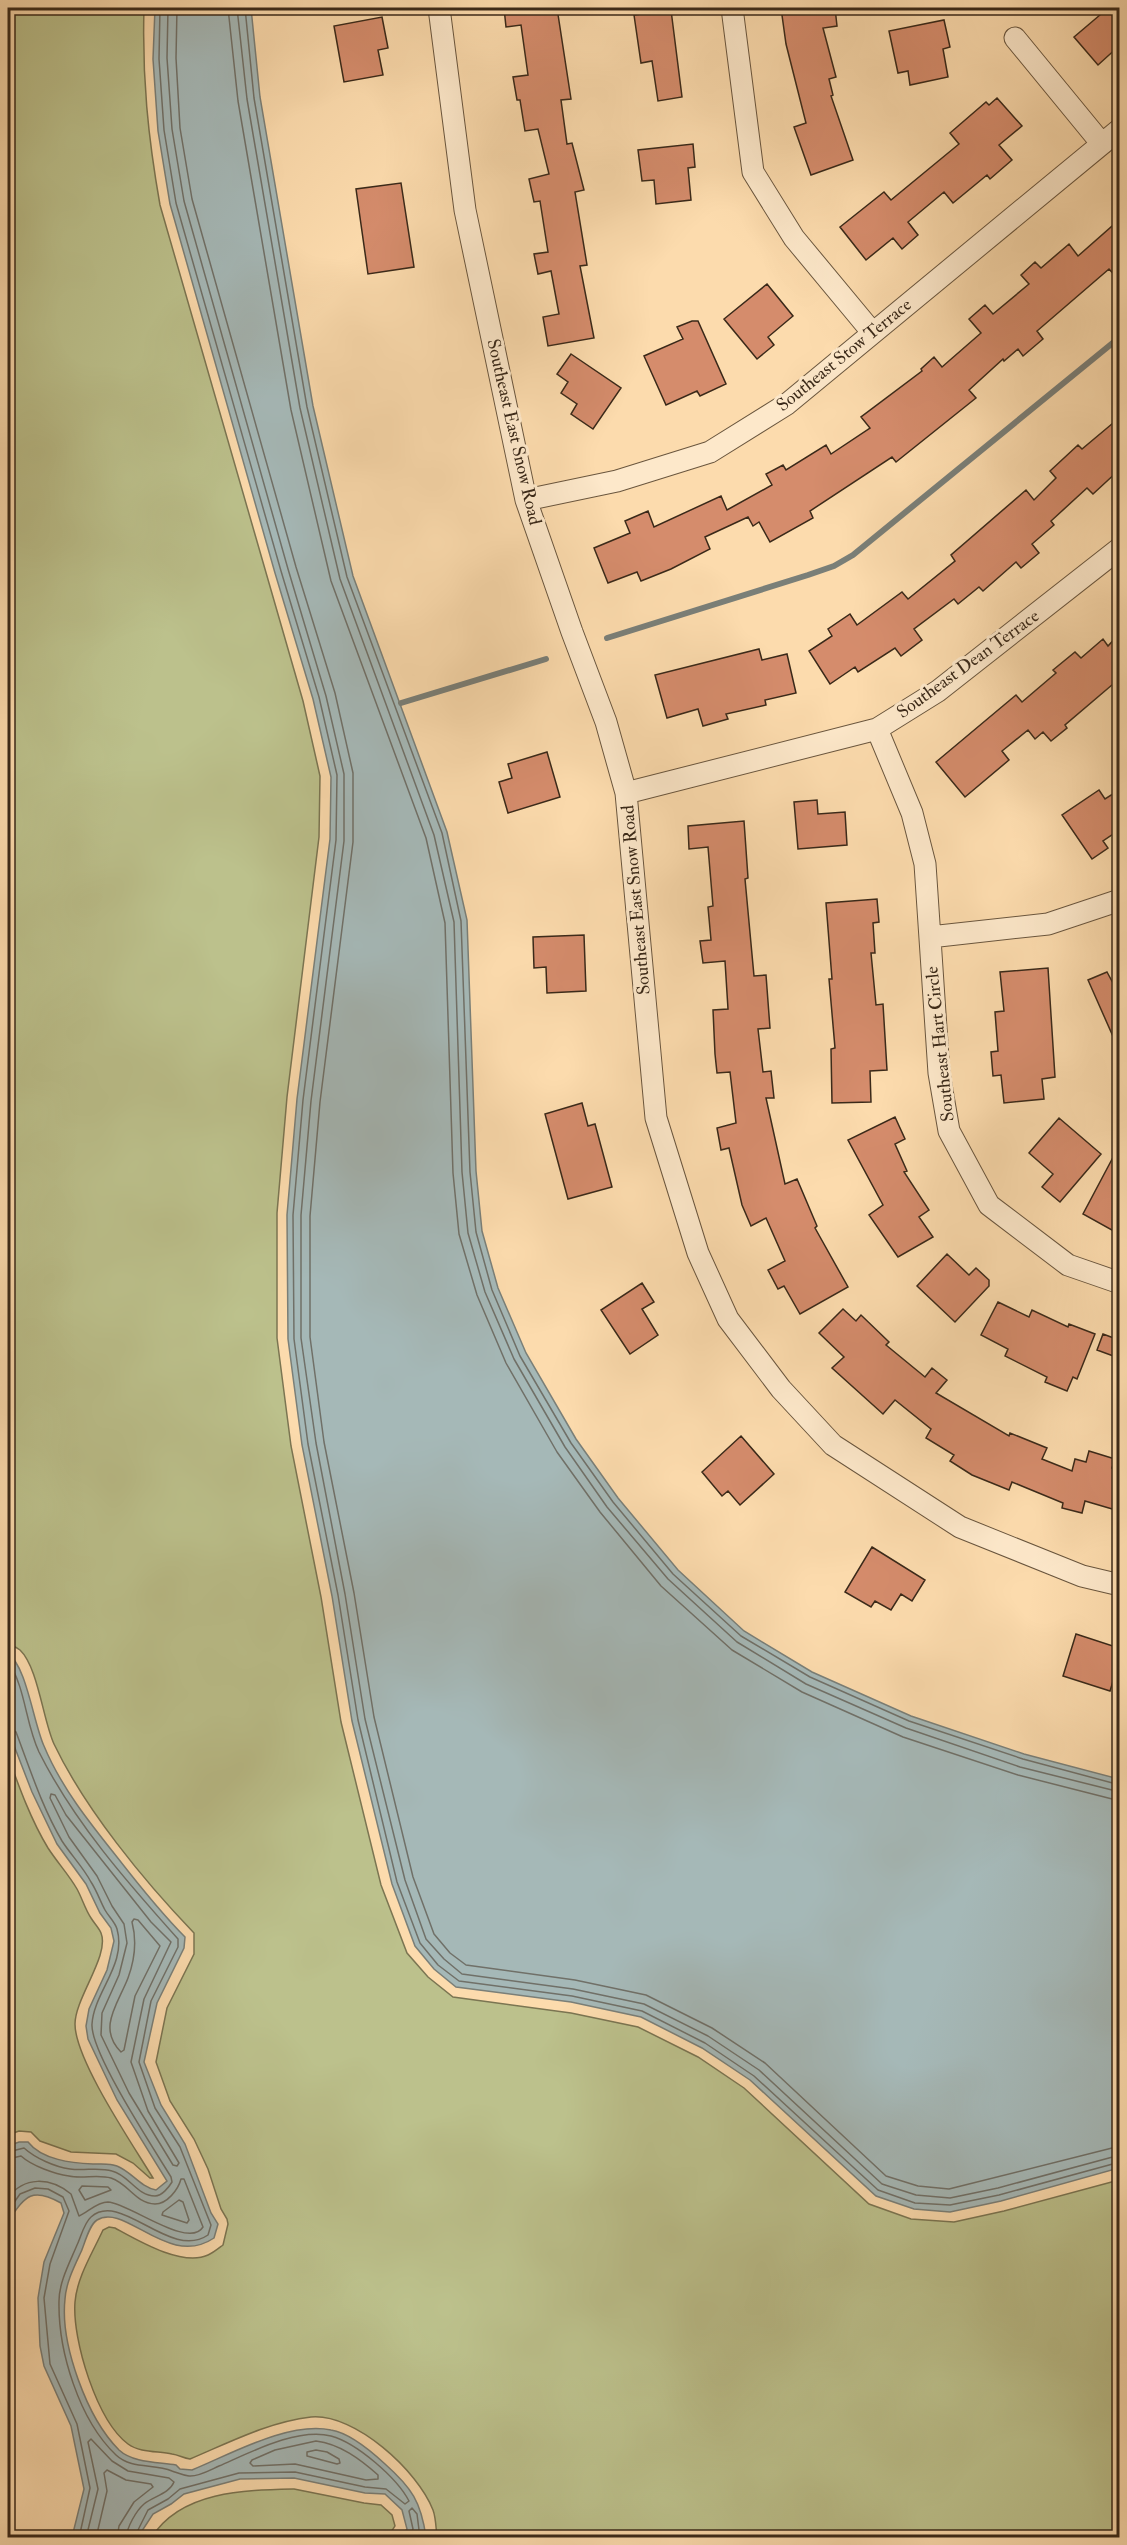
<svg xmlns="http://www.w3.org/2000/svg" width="1127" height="2545" font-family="'IM FELL Double Pica',serif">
<rect width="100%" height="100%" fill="#fcdbad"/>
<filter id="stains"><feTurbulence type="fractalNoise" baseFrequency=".00333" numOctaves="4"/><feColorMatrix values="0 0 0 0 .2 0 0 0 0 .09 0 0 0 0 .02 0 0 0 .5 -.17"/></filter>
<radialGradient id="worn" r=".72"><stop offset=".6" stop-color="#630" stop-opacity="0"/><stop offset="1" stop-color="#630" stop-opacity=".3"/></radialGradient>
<!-- green -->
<path fill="#bcc18c" stroke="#7b7552" stroke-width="1.5" d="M 8,8 L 144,8 C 142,77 148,137 160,205 L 303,701 L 320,776 L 319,837 L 287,1097 L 277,1213 L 277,1338 L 291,1446 L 321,1597 L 341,1722 L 381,1885 L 407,1953 L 428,1977 L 453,1997 L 571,2013 L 638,2027 L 698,2057 L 744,2088 L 869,2204 L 911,2219 L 954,2222 L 1004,2211 L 1119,2180 L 1119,2537 L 437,2537 C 436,2529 436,2518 433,2510 C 418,2471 355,2413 311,2417 C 268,2422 228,2443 190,2459 C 183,2458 179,2455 172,2454 C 159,2451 140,2453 128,2444 C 97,2421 72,2340 75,2302 C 77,2277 93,2252 103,2230 L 109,2227 L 115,2228 C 137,2240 182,2267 208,2255 C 213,2253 219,2248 223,2245 L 228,2224 L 227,2219 L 221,2209 L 208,2169 L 194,2139 L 170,2101 L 156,2062 L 167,2008 L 194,1954 L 194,1933 C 144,1881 85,1809 54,1744 C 43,1720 38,1667 20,1650 C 16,1647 11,1645 8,1643 Z
M 8,1756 C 19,1787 31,1820 48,1848 C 57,1862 69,1875 77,1889 C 82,1898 85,1909 91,1918 C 94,1923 99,1928 101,1933 C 110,1955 75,1998 75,2024 C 75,2060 133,2145 153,2178 L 150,2178 L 133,2163 L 116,2154 L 71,2152 L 40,2141 L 31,2132 L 19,2131 L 8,2135 Z
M 294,2489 L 364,2503 L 381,2505 L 392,2515 L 395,2526 L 388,2537 L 152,2537 C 181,2491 245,2490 294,2489 Z"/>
<!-- water -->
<path fill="#a5b8b7" stroke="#7a7f78" stroke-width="1.5" d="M 155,8 L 251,8 L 260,97 L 313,406 L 353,576 L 447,832 L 467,920 L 476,1171 L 482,1231 L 498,1288 L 526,1353 L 576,1439 L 618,1498 L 678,1570 L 744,1631 L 812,1672 L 911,1716 L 1024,1754 L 1119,1779 L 1119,2168 L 1001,2201 L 950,2212 L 914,2209 L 876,2196 L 750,2080 L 702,2048 L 641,2017 L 571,2002 L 456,1987 L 434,1969 L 415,1946 L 392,1884 L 352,1721 L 332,1596 L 302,1445 L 288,1339 L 287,1215 L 297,1099 L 330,839 L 331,777 L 313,699 L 275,573 L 170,204 L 158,131 L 153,59 Z
M 8,1654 C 26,1664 34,1725 44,1746 C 61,1787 89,1822 117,1857 C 138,1884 160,1912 185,1937 L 184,1948 L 157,2003 L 144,2062 L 161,2105 L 185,2144 L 211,2213 L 218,2224 L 214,2238 C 168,2269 125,2202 97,2220 C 89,2225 85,2243 81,2252 C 74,2267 66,2283 65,2299 C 60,2344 87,2418 119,2450 C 133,2463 158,2462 176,2465 L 180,2469 L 192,2470 C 231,2454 289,2421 331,2430 C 350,2433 371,2451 385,2464 C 412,2488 421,2502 426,2537 L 401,2537 L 407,2529 L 402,2510 L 385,2494 L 365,2493 L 294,2478 L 240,2479 L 184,2494 L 171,2504 L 153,2514 L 138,2537 L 72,2537 L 84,2489 L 71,2426 L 44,2366 L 40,2346 L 38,2298 L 44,2262 L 64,2213 L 61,2203 C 31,2186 25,2197 8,2221 L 8,2146 L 19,2142 L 28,2142 C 42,2160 72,2163 93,2164 C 101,2164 110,2163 117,2166 C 132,2172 140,2187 156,2190 L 167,2181 L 117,2100 L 88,2039 L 86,2026 L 89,2009 L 107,1970 L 114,1941 L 111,1928 L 100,1913 L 86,1884 L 57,1844 L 32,1792 L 8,1730 Z"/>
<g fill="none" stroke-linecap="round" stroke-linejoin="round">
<!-- shore -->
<path stroke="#707068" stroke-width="1.5" d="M 160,8 L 159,59 L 164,130 L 176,203 L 281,571 L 319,697 L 337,775 L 336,840 L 303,1100 L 293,1215 L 294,1339 L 308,1444 L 338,1595 L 358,1720 L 397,1882 L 420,1943 L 438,1965 L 459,1981 L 572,1996 L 642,2011 L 705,2043 L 754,2076 L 878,2190 L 915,2203 L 950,2205 L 999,2195 L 1120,2162
M 168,8 L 167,58 L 172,129 L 184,201 L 288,569 L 326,696 L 344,774 L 344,841 L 311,1101 L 301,1215 L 301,1338 L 316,1443 L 345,1594 L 365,1719 L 405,1880 L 426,1939 L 444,1959 L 462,1974 L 573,1989 L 644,2004 L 708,2036 L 759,2070 L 882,2184 L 916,2195 L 950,2198 L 998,2188 L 1120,2155
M 177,8 L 176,58 L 180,128 L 192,199 L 296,567 L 335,693 L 353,773 L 353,842 L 320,1102 L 310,1216 L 310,1337 L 324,1442 L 354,1593 L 374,1717 L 413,1877 L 434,1934 L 450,1953 L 466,1965 L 575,1980 L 646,1995 L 712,2028 L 765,2063 L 886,2176 L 918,2186 L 949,2189 L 1120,2146
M 228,8 L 238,101 L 291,410 L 331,581 L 426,838 L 445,923 L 453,1173 L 459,1234 L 477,1295 L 506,1363 L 557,1452 L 600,1512 L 661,1586 L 732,1650 L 802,1692 L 903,1737 L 1018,1775 L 1120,1801
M 237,8 L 247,99 L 300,408 L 340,579 L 434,835 L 454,922 L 462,1172 L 468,1233 L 485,1292 L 514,1359 L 565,1447 L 607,1507 L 668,1579 L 737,1642 L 806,1684 L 906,1728 L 1020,1767 L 1120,1792
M 245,8 L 254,98 L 307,407 L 347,577 L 442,833 L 461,921 L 470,1172 L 476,1232 L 492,1290 L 520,1356 L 571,1443 L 613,1502 L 673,1574 L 741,1636 L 810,1677 L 909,1721 L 1023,1759 L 1120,1785
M 8,1661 C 26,1689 25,1722 39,1752 C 74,1822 127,1882 178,1939 L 178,1947 L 151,2001 L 139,2062 L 155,2108 L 180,2147 L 211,2225 L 208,2235 C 170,2261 121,2190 91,2217 C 84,2223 81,2237 77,2245 C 70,2262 59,2282 59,2301 C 58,2351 79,2420 116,2455 C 132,2470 154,2463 172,2471 C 178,2473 182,2475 189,2476 C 198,2477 210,2470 219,2466 C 249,2453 298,2427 331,2436 C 357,2443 397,2478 409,2501 L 405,2504 L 386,2489 L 365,2487 L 295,2472 L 239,2473 L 180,2489 L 168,2499 L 148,2510 L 134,2538
M 8,1727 L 16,1732 C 30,1769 42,1807 62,1841 C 71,1855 83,1867 91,1882 C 97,1891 100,1901 105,1910 C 109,1917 115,1922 117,1929 C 127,1964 94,1992 92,2024 C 90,2052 154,2149 171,2177 L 172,2182 C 169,2187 162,2196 155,2196 C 137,2196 129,2175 112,2171 C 99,2167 84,2171 70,2169 C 55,2167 35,2158 24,2148 L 8,2152
M 51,1794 L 55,1795 L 66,1815 L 151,1922 L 171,1942 L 144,1999 L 131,2062 L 148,2111 L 179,2163 L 177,2166 L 173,2165 L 129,2093 L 101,2035 L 102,2013 L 119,1975 L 127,1943 L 124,1924 L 112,1906 L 97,1876 L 69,1837 L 50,1798 Z
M 134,1919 L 138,1920 L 160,1946 L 135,1996 L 124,2050 L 121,2052 C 97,2028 118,2004 128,1978 C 135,1959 137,1941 132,1922 Z
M 8,2159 L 21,2156 C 32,2166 55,2174 69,2176 C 82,2179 98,2174 111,2178 C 129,2184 135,2203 155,2204 C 167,2204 178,2190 181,2179 L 184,2179 L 203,2227 C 189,2250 129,2203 108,2202 C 97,2202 88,2212 79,2216 L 71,2194 C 50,2177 24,2176 8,2198
M 82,2186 L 108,2187 L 111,2190 L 85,2200 L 79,2190 Z
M 179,2200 L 183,2202 L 189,2220 L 187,2223 L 162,2215 L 163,2212 Z
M 8,2211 L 20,2194 L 35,2188 L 48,2189 L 63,2197 L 69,2211 L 50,2264 L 44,2298 L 50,2364 L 77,2424 L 90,2488 L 79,2538
M 316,2441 C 340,2444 360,2459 378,2475 L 378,2479 L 366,2480 L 295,2464 L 253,2466 L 250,2463 L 252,2460 L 275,2450 Z
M 316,2450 L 327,2452 L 339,2459 L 340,2463 L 337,2464 L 307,2456 L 307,2452 Z
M 86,2538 L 98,2489 L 88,2442 L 91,2439 L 112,2461 L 128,2471 L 169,2478 L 174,2482 C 169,2494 154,2496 144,2504 C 136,2511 127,2527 126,2538
M 96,2538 L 107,2491 L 104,2473 L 107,2470 L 126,2480 L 151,2484 L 153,2487 L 134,2502 L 119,2526 L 117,2538
M 408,2538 L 413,2529 L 409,2511 L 412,2508 L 417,2514 L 420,2538"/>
<!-- stream -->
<path stroke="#7a7f78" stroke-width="6" d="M 607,638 L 808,575 L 834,566 L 853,555 L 1120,337
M 401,703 L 546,659"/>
</g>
<!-- building -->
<path fill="#d58c6c" stroke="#3a2919" stroke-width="1.5" d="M 504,8 L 557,8 L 571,99 L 561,100 L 567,144 L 572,143 L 584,190 L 575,192 L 587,265 L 580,266 L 594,338 L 548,346 L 543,317 L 559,314 L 551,271 L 538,274 L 534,254 L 548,252 L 540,201 L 534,202 L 529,179 L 549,174 L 538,129 L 525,131 L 520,100 L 517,100 L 513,77 L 528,75 L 521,25 L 506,27 Z
M 781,8 L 835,8 L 837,26 L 823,28 L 836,77 L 829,79 L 833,95 L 831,96 L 853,160 L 811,175 L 794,127 L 806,123 L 786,44 Z
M 1107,9 L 1119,24 L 1119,46 L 1098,65 L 1074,37 Z
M 671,10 L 682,97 L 658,101 L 652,61 L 641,63 L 634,15 Z
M 382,17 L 388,48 L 378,50 L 383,75 L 344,82 L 334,26 Z
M 944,20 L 950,47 L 943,49 L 948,77 L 910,85 L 908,71 L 898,73 L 889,31 Z
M 997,98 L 1022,126 L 999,145 L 1012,160 L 990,179 L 987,175 L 953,203 L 944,192 L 908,222 L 918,235 L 902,249 L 893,238 L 866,260 L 840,227 L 884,192 L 891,200 L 959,144 L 950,133 L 986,102 L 989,105 Z
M 693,144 L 695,167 L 688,168 L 691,200 L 656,204 L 654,180 L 642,181 L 638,150 Z
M 401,183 L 414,267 L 368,274 L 356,189 Z
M 1119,220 L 1119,280 L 1109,269 L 1037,331 L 1043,339 L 1023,356 L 1018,349 L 1004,361 L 1003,359 L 969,390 L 976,398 L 896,462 L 892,457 L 810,511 L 813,518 L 770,542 L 759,522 L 753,526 L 748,517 L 705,537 L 710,549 L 671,569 L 641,581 L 637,572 L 608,583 L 594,548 L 630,533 L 625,521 L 648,511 L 654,527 L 721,496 L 727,510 L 772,485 L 766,474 L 783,465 L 786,470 L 826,445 L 831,454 L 870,428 L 861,417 L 922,371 L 921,369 L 934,357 L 942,367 L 981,333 L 969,319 L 985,305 L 993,314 L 1029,284 L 1021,275 L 1035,262 L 1041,268 L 1069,244 L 1078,256 Z
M 767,284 L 793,316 L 768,337 L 774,345 L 757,359 L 724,319 Z
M 692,321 L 698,321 L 726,384 L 700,396 L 697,391 L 666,405 L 644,356 L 683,339 L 677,327 Z
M 571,354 L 621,388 L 593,429 L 571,414 L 577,404 L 561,393 L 568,382 L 557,374 Z
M 1119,418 L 1119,470 L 1093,494 L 1087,488 L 1051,521 L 1054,525 L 1032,544 L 1039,553 L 1021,568 L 1016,562 L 983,591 L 979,587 L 958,604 L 954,599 L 914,629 L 922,640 L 901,656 L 895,648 L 858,672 L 855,667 L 830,684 L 809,651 L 832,636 L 828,629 L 850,614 L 857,625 L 902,592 L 908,599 L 955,561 L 951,555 L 1026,490 L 1034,500 L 1056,478 L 1050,471 L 1078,445 L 1082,449 Z
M 1119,634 L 1119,679 L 1065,725 L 1067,728 L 1051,741 L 1043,732 L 1035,739 L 1028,730 L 1002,751 L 1009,760 L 965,797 L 936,762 L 1016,695 L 1022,702 L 1056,673 L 1053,670 L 1075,652 L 1081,658 L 1103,639 L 1108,646 Z
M 759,649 L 762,660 L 787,654 L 796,693 L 765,700 L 766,705 L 726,714 L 728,719 L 703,726 L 698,709 L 667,718 L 655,675 Z
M 547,752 L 560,797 L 508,813 L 499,782 L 512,778 L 508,764 Z
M 1099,790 L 1105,799 L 1119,790 L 1119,830 L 1103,841 L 1108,848 L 1092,859 L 1062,815 Z
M 817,800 L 818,814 L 845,812 L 847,845 L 798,849 L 794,802 Z
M 744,821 L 748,878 L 745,879 L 754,976 L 766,975 L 770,1028 L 758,1029 L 763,1072 L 771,1071 L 774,1098 L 766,1098 L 785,1184 L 797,1179 L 817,1226 L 815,1228 L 848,1287 L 800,1314 L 784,1286 L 778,1289 L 768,1270 L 785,1261 L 766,1218 L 751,1226 L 742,1205 L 729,1148 L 721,1150 L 717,1128 L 736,1123 L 730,1072 L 717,1073 L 715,1054 L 713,1010 L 728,1009 L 725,961 L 703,963 L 700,941 L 711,940 L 708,907 L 713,906 L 708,847 L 689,849 L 688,826 Z
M 877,899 L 879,922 L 873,923 L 875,953 L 871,953 L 876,1005 L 883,1004 L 887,1070 L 870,1071 L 871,1102 L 832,1103 L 831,1049 L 835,1048 L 829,979 L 832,979 L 826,903 Z
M 584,935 L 586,991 L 547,993 L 546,967 L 534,968 L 533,937 Z
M 1048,968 L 1055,1077 L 1042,1079 L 1044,1099 L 1004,1103 L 1001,1075 L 993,1076 L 991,1052 L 998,1051 L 995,1012 L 1004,1011 L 1000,972 Z
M 1107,972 L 1113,983 L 1119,980 L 1119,1050 L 1088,980 Z
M 582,1103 L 588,1126 L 595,1124 L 612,1187 L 568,1199 L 545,1114 Z
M 895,1117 L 905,1139 L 895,1144 L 907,1171 L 904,1172 L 929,1210 L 919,1217 L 933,1237 L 898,1257 L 869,1215 L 883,1205 L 848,1140 Z
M 1059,1118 L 1101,1154 L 1060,1202 L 1042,1187 L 1053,1174 L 1029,1153 Z
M 1119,1146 L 1119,1234 L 1083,1214 Z
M 947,1254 L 969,1275 L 976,1268 L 989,1280 L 989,1286 L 955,1322 L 917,1286 Z
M 642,1283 L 654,1302 L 642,1309 L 658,1335 L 630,1354 L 601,1310 Z
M 998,1302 L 1029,1317 L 1032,1310 L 1068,1327 L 1069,1324 L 1095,1334 L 1077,1379 L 1073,1377 L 1067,1391 L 1045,1382 L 1047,1377 L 1005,1356 L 1008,1349 L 981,1335 Z
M 843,1309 L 856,1321 L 861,1315 L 889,1342 L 886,1345 L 925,1377 L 932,1368 L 947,1380 L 936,1393 L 1009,1436 L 1010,1433 L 1047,1448 L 1042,1459 L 1072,1471 L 1075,1459 L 1086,1462 L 1089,1451 L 1115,1459 L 1112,1468 L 1119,1470 L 1119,1511 L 1085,1501 L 1082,1513 L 1062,1508 L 1063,1503 L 1012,1482 L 1009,1490 L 972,1475 L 950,1461 L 954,1455 L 926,1438 L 931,1429 L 895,1400 L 883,1414 L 832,1368 L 844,1357 L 819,1333 Z
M 1103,1334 L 1119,1340 L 1116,1357 L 1097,1350 Z
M 741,1436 L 774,1474 L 740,1505 L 728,1491 L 722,1496 L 702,1472 Z
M 872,1547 L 925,1580 L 912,1601 L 901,1594 L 891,1610 L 875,1601 L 871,1607 L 845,1592 Z
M 1076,1634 L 1119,1648 L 1119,1662 L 1110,1691 L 1063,1676 Z"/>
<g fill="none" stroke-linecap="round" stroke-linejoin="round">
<defs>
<path id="minor" d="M 439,8 L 465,210 L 526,500 L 572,632 L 606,722 L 626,793 L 656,1118 L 698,1253 L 728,1319 L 781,1389 L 833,1445 L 960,1527 L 1082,1576 L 1120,1585
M 732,8 L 753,172 L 794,238 L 872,332
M 1015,38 L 1102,144
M 526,500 L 617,481 L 710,452 L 787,404 L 1120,129
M 877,729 L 912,813 L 925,864 L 939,1073 L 949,1131 L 989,1205 L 1068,1265 L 1120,1283
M 626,793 L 877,729 L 938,691 L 1120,548
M 930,937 L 1048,924 L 1120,900"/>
</defs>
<!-- minor casing -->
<use href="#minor" stroke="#6a563e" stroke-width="23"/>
<!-- minor -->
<use href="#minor" stroke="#fde8ca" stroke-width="21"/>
</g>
<g text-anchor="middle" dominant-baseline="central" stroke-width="6" stroke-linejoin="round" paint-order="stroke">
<!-- street labels -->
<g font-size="18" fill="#3a2919" stroke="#fde8ca">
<text transform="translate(844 355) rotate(-39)">Southeast Stow Terrace</text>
<text transform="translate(514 432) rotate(77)">Southeast East Snow Road</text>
<text transform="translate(968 664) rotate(-36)">Southeast Dean Terrace</text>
<text transform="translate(636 900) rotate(-95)">Southeast East Snow Road</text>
<text transform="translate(940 1044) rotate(-96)">Southeast Hart Circle</text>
</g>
</g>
<!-- margin -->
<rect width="1127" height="2545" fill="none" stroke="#fcdbad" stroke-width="30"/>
<rect x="9" y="9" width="1109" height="2527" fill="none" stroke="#3a2919" stroke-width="3"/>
<rect x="15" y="15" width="1097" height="2515" fill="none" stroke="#3a2919" stroke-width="1.5"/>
<rect width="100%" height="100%" filter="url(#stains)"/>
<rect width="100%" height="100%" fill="url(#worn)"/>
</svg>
